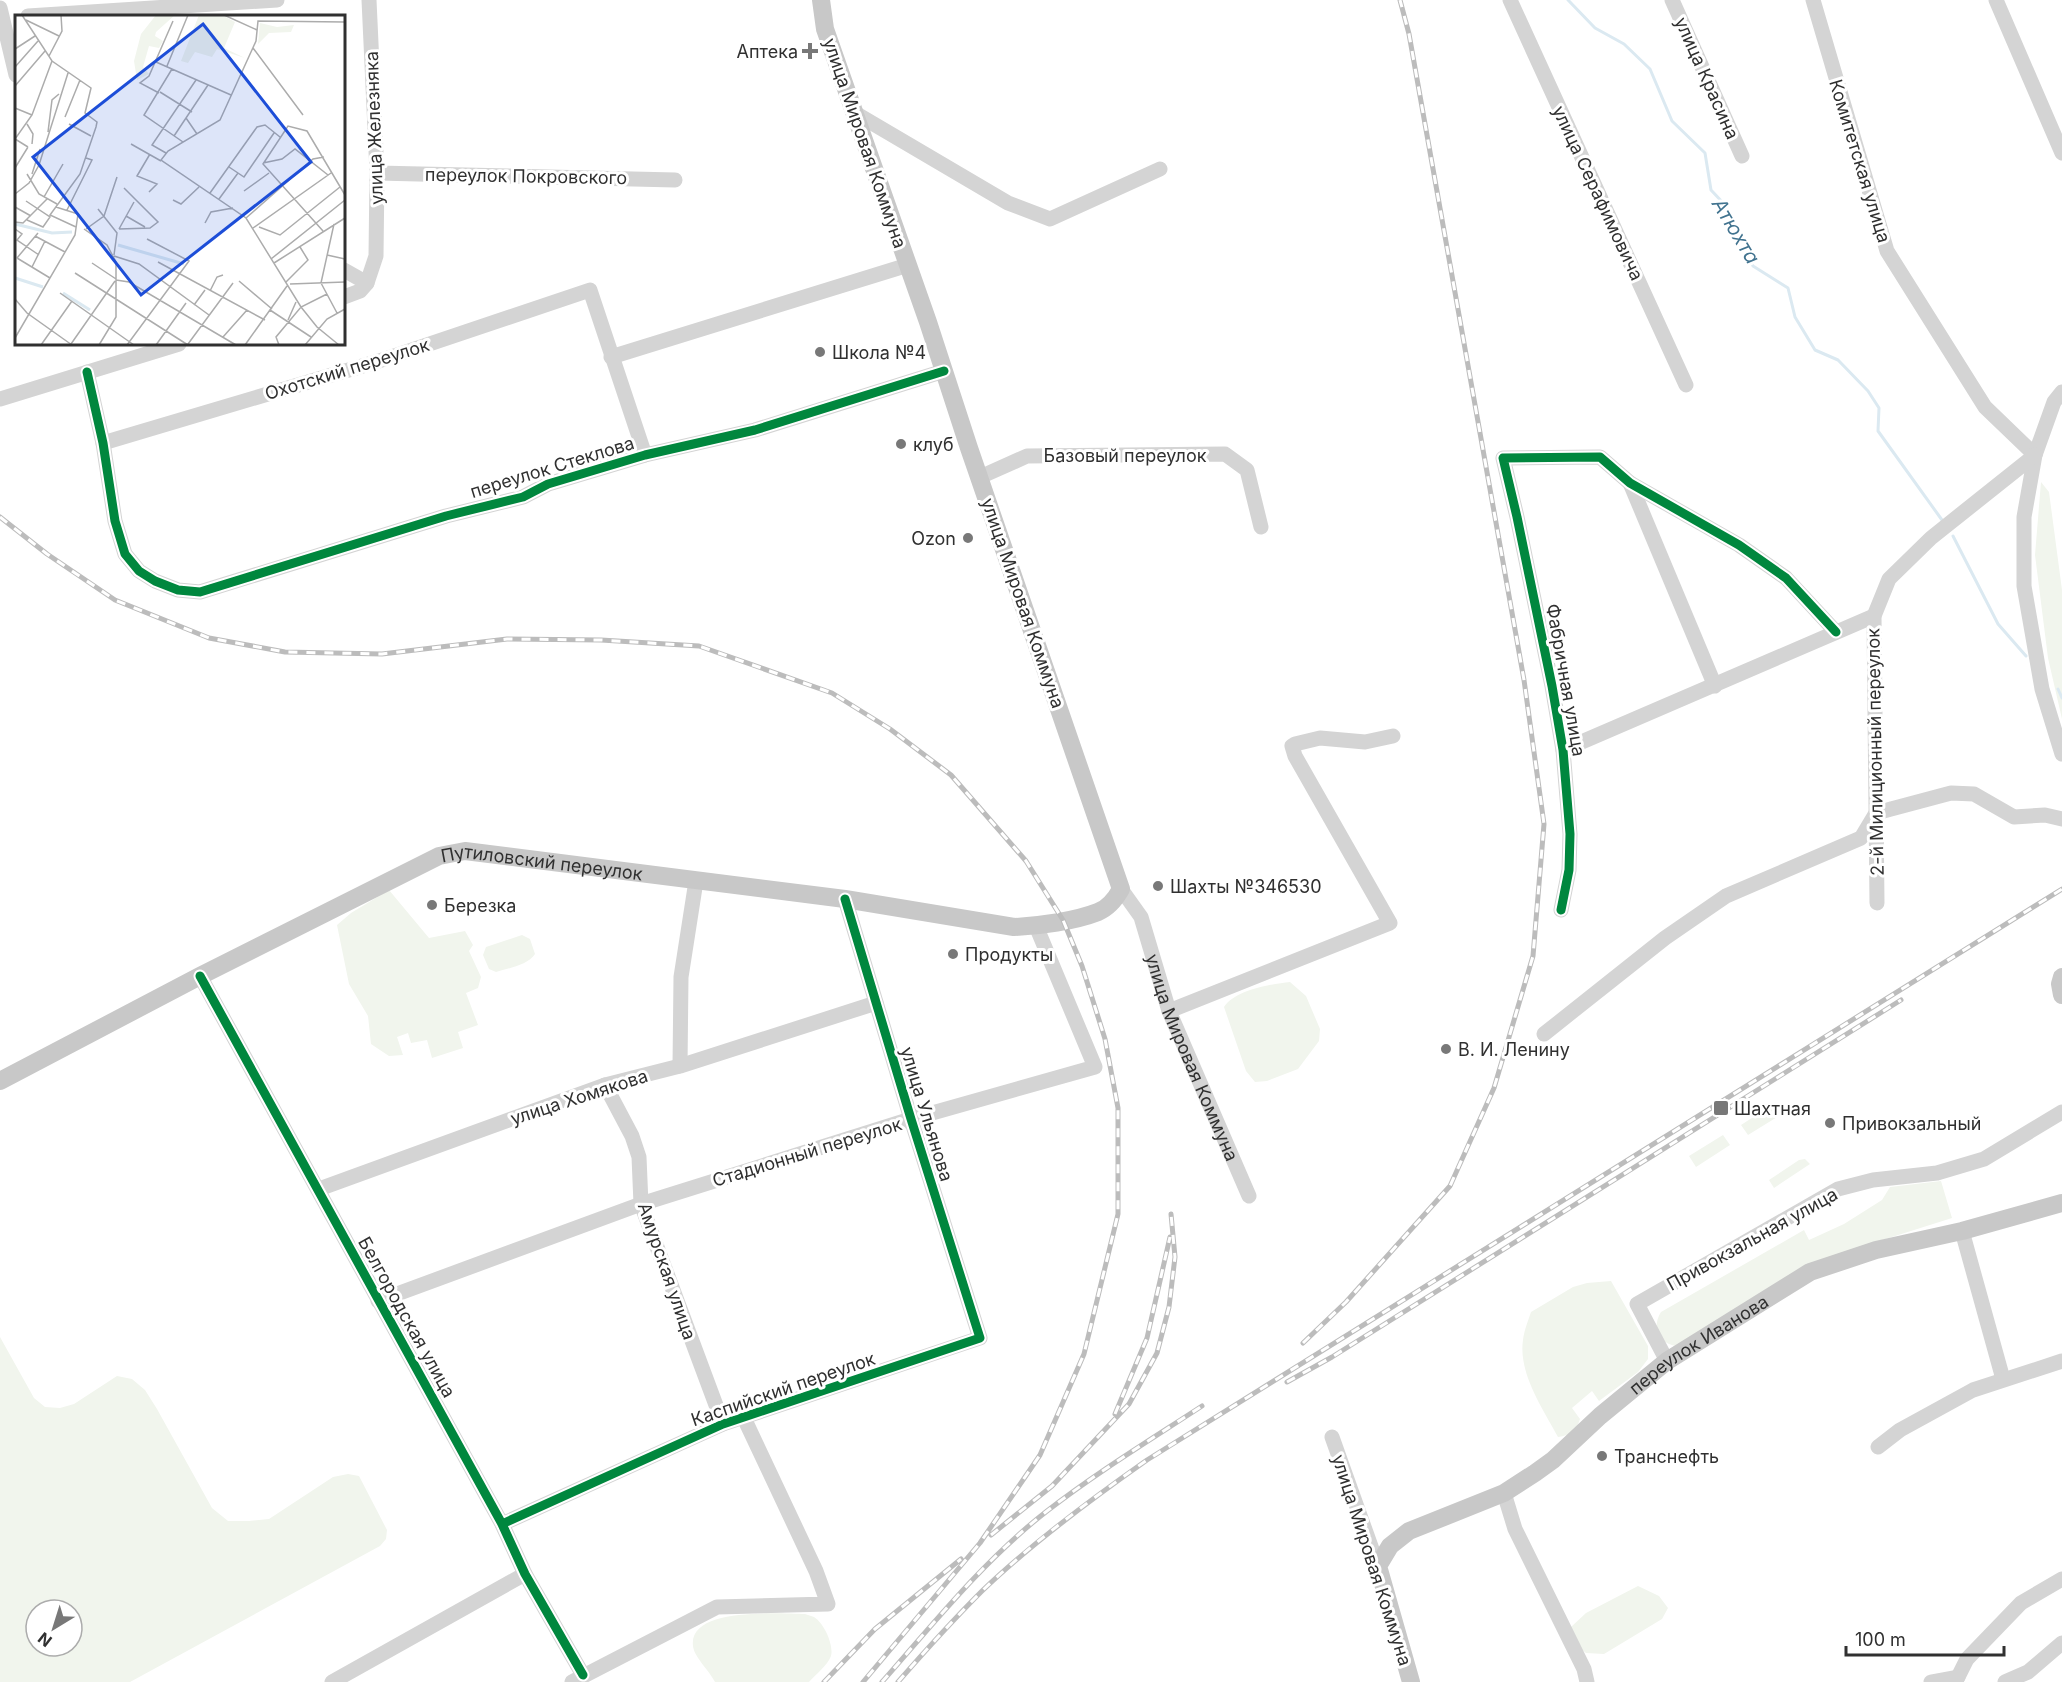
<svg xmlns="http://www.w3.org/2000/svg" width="2062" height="1682" font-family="Inter,sans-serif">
<rect width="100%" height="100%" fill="#fff"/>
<!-- green -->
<path fill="#f1f5ed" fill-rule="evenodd" d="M 2041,482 L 2049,492 L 2062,590 L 2062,719 L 2048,658 L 2035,555 Z
M 389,890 L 429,938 L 465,931 L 473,945 L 469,951 L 481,977 L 478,988 L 466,993 L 478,1025 L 458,1032 L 463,1048 L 432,1058 L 427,1040 L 411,1043 L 408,1033 L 397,1037 L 403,1055 L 389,1056 L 371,1044 L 368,1016 L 349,984 L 337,925 L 351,913 Z
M 522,935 L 530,939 L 535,954 C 528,965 509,968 496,972 L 489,969 L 483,955 L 486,947 Z
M 1290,982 L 1306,996 L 1320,1029 L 1319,1041 L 1298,1069 L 1267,1081 L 1255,1082 L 1246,1071 L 1224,1007 C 1235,990 1271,984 1290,982 Z
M 1775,1103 L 1782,1114 L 1748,1135 L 1741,1125 Z
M 1723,1135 L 1730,1145 L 1696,1167 L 1689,1156 Z
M 1805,1159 L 1810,1164 L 1774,1188 L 1769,1180 L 1799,1160 Z
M 1941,1181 L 1952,1218 L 1813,1262 L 1677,1346 C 1659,1344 1651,1328 1661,1312 L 1804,1230 L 1809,1240 L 1844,1224 L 1882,1200 L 1890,1187 Z
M 1611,1281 L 1648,1346 L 1648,1359 L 1638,1372 L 1599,1401 L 1592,1391 L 1572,1408 L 1580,1419 C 1576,1431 1571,1435 1558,1437 C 1543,1409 1518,1373 1523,1340 C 1524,1331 1528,1321 1531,1312 L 1573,1287 L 1587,1283 Z
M 0,1337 L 34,1398 L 45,1407 L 60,1408 L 74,1404 L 117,1376 L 132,1379 L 145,1390 L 157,1409 L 212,1508 L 228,1521 L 249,1521 L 269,1519 L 333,1477 L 348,1474 L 359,1476 L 387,1530 L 386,1539 L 380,1546 L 130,1682 L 0,1682 ZM 36,1610 L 72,1610 L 72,1646 L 36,1646 Z
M 1638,1586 L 1659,1596 L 1668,1608 L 1662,1619 L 1604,1654 L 1586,1653 L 1576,1645 L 1571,1627 L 1586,1613 Z
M 805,1614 C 808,1615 811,1616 814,1617 C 824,1623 834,1645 831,1656 C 827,1666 816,1674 809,1682 L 715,1682 C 709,1670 694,1657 693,1646 C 688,1606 781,1614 805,1614 Z"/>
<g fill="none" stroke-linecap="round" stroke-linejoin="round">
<!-- stream -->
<path stroke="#dbe9f1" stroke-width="3" d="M 1568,0 L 1595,28 L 1624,44 L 1650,69 L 1672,121 L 1705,153 L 1711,190 L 1726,206 L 1744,241 L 1753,266 L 1788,288 L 1795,317 L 1815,350 L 1838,360 L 1868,391 L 1879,408 L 1878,431 L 1942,520
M 1953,536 L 1998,624 L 2026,656
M 2058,689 L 2062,698"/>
<!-- minor -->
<g stroke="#d4d4d4" stroke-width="15">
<path d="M 1510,0 L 1686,385"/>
<path d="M 1672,0 L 1742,156"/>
<path d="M 1813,0 L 1887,251 L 1985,407 L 2035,455"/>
<path d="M 1996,0 L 2062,153"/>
<path d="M 0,8 L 16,75"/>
<path d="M 28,16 L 277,0"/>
<path d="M 855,113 L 1008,203 L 1050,219 L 1160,169"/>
<path d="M 377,173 L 675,180"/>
<path d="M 344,270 L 367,283"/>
<path d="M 344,297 L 360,291 L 367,283 L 376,256 L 377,173 L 369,0"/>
<path d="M 611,357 L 908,265"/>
<path d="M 87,372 L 103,443 L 115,521 L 125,554 L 139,571 L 155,581 L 178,590 L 200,592 L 446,516 L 523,497 L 548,484 L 645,455 L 755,430 L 944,371"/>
<path d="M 2062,392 L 2054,402 L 2035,455 L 2024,517 L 2024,586 L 2042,689 L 2062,754"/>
<path d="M 0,399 L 179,344"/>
<path d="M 103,443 L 379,361 L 590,290 L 645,455"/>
<path d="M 980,477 L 1027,456 L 1225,454 L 1247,470 L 1261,527"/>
<path d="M 1630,483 L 1715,686"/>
<path d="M 1563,750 L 1874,616"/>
<path id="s1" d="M 1121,889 L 1141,917 L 1169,1011 L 1249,1196"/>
<path d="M 1877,903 L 1874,616 L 1889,579 L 1931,538 L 2035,455"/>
<path d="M 1561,910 L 1569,870 L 1570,834 L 1563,750 L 1552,686 L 1517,517 L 1503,458 L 1600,457 L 1630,483 L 1739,545 L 1786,578 L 1836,632"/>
<path d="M 200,976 L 502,1524 L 525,1574 L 583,1675"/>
<path d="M 1169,1011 L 1390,923 L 1295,756 L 1292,746 L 1295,744 L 1320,738 L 1365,742 L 1393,736"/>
<path d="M 1544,1034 L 1665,938 L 1726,896 L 1861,838 L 1876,813 L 1951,793 L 1974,794 L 2014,817 L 2045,815 L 2062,819"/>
<path d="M 680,1066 L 681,977 L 696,881"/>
<path d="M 605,1085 L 632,1136 L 639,1157 L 641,1204 L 723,1424"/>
<path d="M 319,1189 L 605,1085 L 680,1066 L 876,1003"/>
<path d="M 1962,1231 L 2003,1379"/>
<path d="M 378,1301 L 641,1204 L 911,1119 L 1095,1067 L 1036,926"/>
<path d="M 1667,1361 L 1637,1304 L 1838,1189 L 1873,1180 L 1937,1173 L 1984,1159 L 2062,1112"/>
<path d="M 1332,1437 L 1378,1566"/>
<path d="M 1878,1447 L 1900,1430 L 1973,1390 L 2062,1361"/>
<path d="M 1504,1493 L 1515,1529 L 1584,1669 L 1587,1682"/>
<path d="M 502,1524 L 723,1424 L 980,1338 L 911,1119 L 845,899"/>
<path d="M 1958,1677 L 1967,1659 L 2021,1603 L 2062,1579"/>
<path d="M 332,1682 L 525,1574"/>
<path d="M 572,1682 L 717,1607 L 828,1604 L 816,1571 L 744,1418"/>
<path d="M 1931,1682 L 1958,1677"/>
<path d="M 2005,1682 L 2028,1672 L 2062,1643"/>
</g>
<!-- major -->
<g stroke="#c8c8c8" stroke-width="18">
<path d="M 2062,977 L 2060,984 L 2062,995"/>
<path id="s2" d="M 0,1081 L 200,976 L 439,856 L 465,851 L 845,899 L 1014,927 C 1039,926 1075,921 1098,912 C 1108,908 1116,898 1121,889 L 969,448 L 928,322 L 825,29 L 821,0"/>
<path id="s3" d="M 1411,1682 L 1378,1566 L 1390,1546 L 1409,1531 L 1504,1493 L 1535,1473 L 1553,1460 L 1600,1416 L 1667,1361 L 1810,1272 L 1876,1250 L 1962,1231 L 2062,1203"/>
</g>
<defs>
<path id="rail" d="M 0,517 L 47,554 L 115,600 L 209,638 L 285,652 L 382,654 L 507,639 L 601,640 L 699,646 L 832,693 L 890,729 L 951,775 L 1026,861 L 1063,920 L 1082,966 L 1105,1039 L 1118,1108 L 1118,1214 L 1084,1354 L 1040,1455 L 980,1543 L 863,1682
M 1303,1343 L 1346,1302 L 1450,1186 L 1494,1088 L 1533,956 L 1544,824 L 1524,680 L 1409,34 L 1400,0
M 1287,1382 L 1332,1357 L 1901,1000
M 1115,1414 L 1147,1338 L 1170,1237
M 991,1535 L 1052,1486 L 1129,1404 L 1157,1353 L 1169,1307 L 1175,1257 L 1171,1214
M 824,1682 L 875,1629 L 961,1559
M 882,1682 C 934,1623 984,1560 1047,1511 C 1096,1473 1150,1440 1202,1406
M 898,1682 C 925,1651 953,1620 982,1591 C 1032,1543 1090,1500 1147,1460 L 2062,889"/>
</defs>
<!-- rail casing -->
<use href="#rail" stroke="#bcbcbc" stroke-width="5"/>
<!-- rail -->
<use href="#rail" stroke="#fff" stroke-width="3" stroke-dasharray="9" stroke-linecap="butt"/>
<defs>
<path id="cycleway" d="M 87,372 L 103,443 L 115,521 L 125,554 L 139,571 L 155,581 L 178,590 L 200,592 L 446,516 L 523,497 L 548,484 L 645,455 L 755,430 L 944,371
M 1561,910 L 1569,870 L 1570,834 L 1563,750 L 1552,686 L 1517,517 L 1503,458 L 1600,457 L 1630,483 L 1739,545 L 1786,578 L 1836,632
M 200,976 L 502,1524 L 525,1574 L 583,1675
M 502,1524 L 723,1424 L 980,1338 L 911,1119 L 845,899"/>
</defs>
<!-- cycleway casing -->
<use href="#cycleway" stroke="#fff" stroke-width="13"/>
<!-- cycleway -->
<use href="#cycleway" stroke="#00873e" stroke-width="9"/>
</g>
<!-- markers -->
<g fill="#787878" stroke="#fff" stroke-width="2">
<path d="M807 42h6v6h6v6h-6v6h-6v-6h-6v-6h6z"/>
<circle cx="820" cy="352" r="6"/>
<circle cx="901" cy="444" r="6"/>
<circle cx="968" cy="538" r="6"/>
<circle cx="1158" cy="886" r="6"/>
<circle cx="432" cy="905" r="6"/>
<circle cx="953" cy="954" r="6"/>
<circle cx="1446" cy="1049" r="6"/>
<rect x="1713" y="1100" width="16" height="16" rx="3"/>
<circle cx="1830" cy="1123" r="6"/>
<circle cx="1602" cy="1456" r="6"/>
</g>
<g text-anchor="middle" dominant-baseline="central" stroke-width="6" stroke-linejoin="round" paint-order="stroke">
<!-- poi labels -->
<g font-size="18" fill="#303030" stroke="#fff" text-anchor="start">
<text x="798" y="51" text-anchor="end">Аптека</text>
<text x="832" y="352">Школа №4</text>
<text x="913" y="444">клуб</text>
<text x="956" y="538" text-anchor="end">Ozon</text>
<text x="1170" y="886">Шахты №346530</text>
<text x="444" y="905">Березка</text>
<text x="965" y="954">Продукты</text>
<text x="1458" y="1049">В. И. Ленину</text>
<text x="1734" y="1108">Шахтная</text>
<text x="1842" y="1123">Привокзальный</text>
<text x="1614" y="1456">Транснефть</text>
</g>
<!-- street labels -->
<g font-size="18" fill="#303030" stroke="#fff">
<text transform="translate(1707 78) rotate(66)">улица Красина</text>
<text transform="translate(374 128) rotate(-92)">улица Железняка</text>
<text transform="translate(865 143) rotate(71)">улица Мировая Коммуна</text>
<text transform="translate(1860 161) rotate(73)">Комитетская улица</text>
<text transform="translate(526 176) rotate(1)">переулок Покровского</text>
<text transform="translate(1598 193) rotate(65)">улица Серафимовича</text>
<text transform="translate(347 369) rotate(-17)">Охотский переулок</text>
<text x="1125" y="455">Базовый переулок</text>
<text transform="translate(552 467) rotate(-17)">переулок Стеклова</text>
<text transform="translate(1023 603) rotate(71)">улица Мировая Коммуна</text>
<text transform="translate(1566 680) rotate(80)">Фабричная улица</text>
<text transform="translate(1875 752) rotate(-91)">2-й Милиционный переулок</text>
<text stroke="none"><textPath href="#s2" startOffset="597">Путиловский переулок</textPath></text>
<text stroke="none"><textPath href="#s1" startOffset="184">улица Мировая Коммуна</textPath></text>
<text transform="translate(579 1097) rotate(-18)">улица Хомякова</text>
<text transform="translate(927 1114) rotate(73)">улица Ульянова</text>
<text transform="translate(807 1152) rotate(-17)">Стадионный переулок</text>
<text transform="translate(1752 1239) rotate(-29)">Привокзальная улица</text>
<text transform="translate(667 1271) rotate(71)">Амурская улица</text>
<text transform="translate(407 1317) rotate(61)">Белгородская улица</text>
<text stroke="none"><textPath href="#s3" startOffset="516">переулок Иванова</textPath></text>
<text transform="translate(783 1389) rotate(-19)">Каспийский переулок</text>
<text transform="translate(1372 1560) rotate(72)">улица Мировая Коммуна</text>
</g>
<!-- water labels -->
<g font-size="20" font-style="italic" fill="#41738f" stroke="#fff">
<text transform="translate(1736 231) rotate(59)">Атюхта</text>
</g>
</g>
<!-- overview -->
<g transform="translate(15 15)">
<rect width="330" height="330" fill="#fff"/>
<path d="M 160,0 L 141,17 L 140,21 L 148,26 L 144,33 L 134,31 L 128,52 L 134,59 L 122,65 L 119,46 L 126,19 L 141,0 ZM 184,0 L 207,0 L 220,7 L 209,33 L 230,43 L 202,34 L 197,42 L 180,37 L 173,48 L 166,46 ZM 245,8 L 262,12 L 279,10 L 276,17 L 254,18 L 243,29 Z" fill="#f1f5ed"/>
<path fill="none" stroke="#dbe9f1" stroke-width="3" d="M 0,209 L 37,218 L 57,217M 103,230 L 169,249M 0,263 L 28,272M 48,278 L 75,295"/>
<path fill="none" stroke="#acacac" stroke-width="1.5" d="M 7,0 L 37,46 L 76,73 L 70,98 L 82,107 L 81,112 L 65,159 L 35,200 L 61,212M 209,0 L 242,15M 11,5 L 44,21M 238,33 L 288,100M 0,34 L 20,21M 34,41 L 47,16 L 46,0M 141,47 L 216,80M 152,51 L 173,0M 0,52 L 23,26M 157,54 L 129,100 L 168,127M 0,71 L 30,36M 145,77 L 177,97M 144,78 L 125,68 L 134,61 L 158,6M 0,93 L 17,100M 50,102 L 65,65M 171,103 L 182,119M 12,109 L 18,119 L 17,129M 54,109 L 76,121M 33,117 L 37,85 L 44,79M 159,121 L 193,70M 116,129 L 146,146M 13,132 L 0,124 L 17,100 L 37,46M 151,138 L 137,130 L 181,65M 248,148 L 267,144 L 280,134 L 313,160M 214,152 L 229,162 L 259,118M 0,153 L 13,132M 12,159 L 24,179 L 42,189M 17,159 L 25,134M 229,176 L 254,158M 134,177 L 142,169 L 122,161 L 135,139M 195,178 L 242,112 L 250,110 L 265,122M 0,179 L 14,168 L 24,150 L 53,58M 29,182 L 48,149M 204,184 L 223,158M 158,185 L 166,189 L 184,172M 11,186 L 35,202 L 28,212 L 12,205M 0,192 L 16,201M 83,194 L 102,218 L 99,240M 52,195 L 77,145 L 71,143M 111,201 L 130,212M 231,203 L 298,144 L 309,142M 0,207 L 8,208 L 32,184M 190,208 L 196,197 L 218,193M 319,209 L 306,268 L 322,298M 244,212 L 265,220 L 325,172M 238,213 L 316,158M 0,214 L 7,219 L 2,225 L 24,240M 69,214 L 92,230 L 101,247 L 101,302 L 84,330M 71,214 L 89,201 L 102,162M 104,214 L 135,213 L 143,207 L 109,173M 104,214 L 119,187M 308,216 L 248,149 L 273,111 L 292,116 L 330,180M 20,221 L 50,237M 312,240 L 330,244M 99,241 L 124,249 L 194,300M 2,243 L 23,218M 2,243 L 35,263M 256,244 L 330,185M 143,247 L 250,305M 77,248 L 101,264M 259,248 L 330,203M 17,252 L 30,226M 60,258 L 173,330M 101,265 L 114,267 L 221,330M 224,266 L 257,294M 271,267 L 293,245 L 285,232M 275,269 L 330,267M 195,276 L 202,262 L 208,260M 45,278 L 119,330M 0,284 L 12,298 L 57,330M 179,290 L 190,275M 255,295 L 296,322M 273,305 L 281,287M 208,322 L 232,295M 0,323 L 60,220 L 63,199 L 41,192M 56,329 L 100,266M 173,329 L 218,268M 26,330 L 57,286M 112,330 L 174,246 L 132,224M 141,330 L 171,288M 230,330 L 272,271M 264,330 L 261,322 L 286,292 L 312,279M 290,330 L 312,304 L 330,294M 324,330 L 302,312 L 286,292 L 231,203 L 146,145 L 153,136 L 205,105 L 241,26 L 243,6 L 330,7"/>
<path fill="#1d4ed8" fill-opacity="0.15" stroke="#1d4ed8" stroke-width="3" d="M 188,9 L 296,147 L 126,280 L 18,142 Z"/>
<rect width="330" height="330" fill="none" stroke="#303030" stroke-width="3"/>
</g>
<!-- north arrow -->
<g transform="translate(54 1628) rotate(218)"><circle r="28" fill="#ffffff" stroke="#acacac" stroke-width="1.5"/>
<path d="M0-4.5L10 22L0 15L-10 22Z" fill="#787878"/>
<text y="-9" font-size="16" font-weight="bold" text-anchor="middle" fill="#303030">N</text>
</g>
<!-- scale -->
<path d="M1846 1646v9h158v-9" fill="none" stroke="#303030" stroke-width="3"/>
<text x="1855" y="1646" font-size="18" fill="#303030" stroke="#ffffff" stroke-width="4.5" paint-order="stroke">100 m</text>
</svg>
